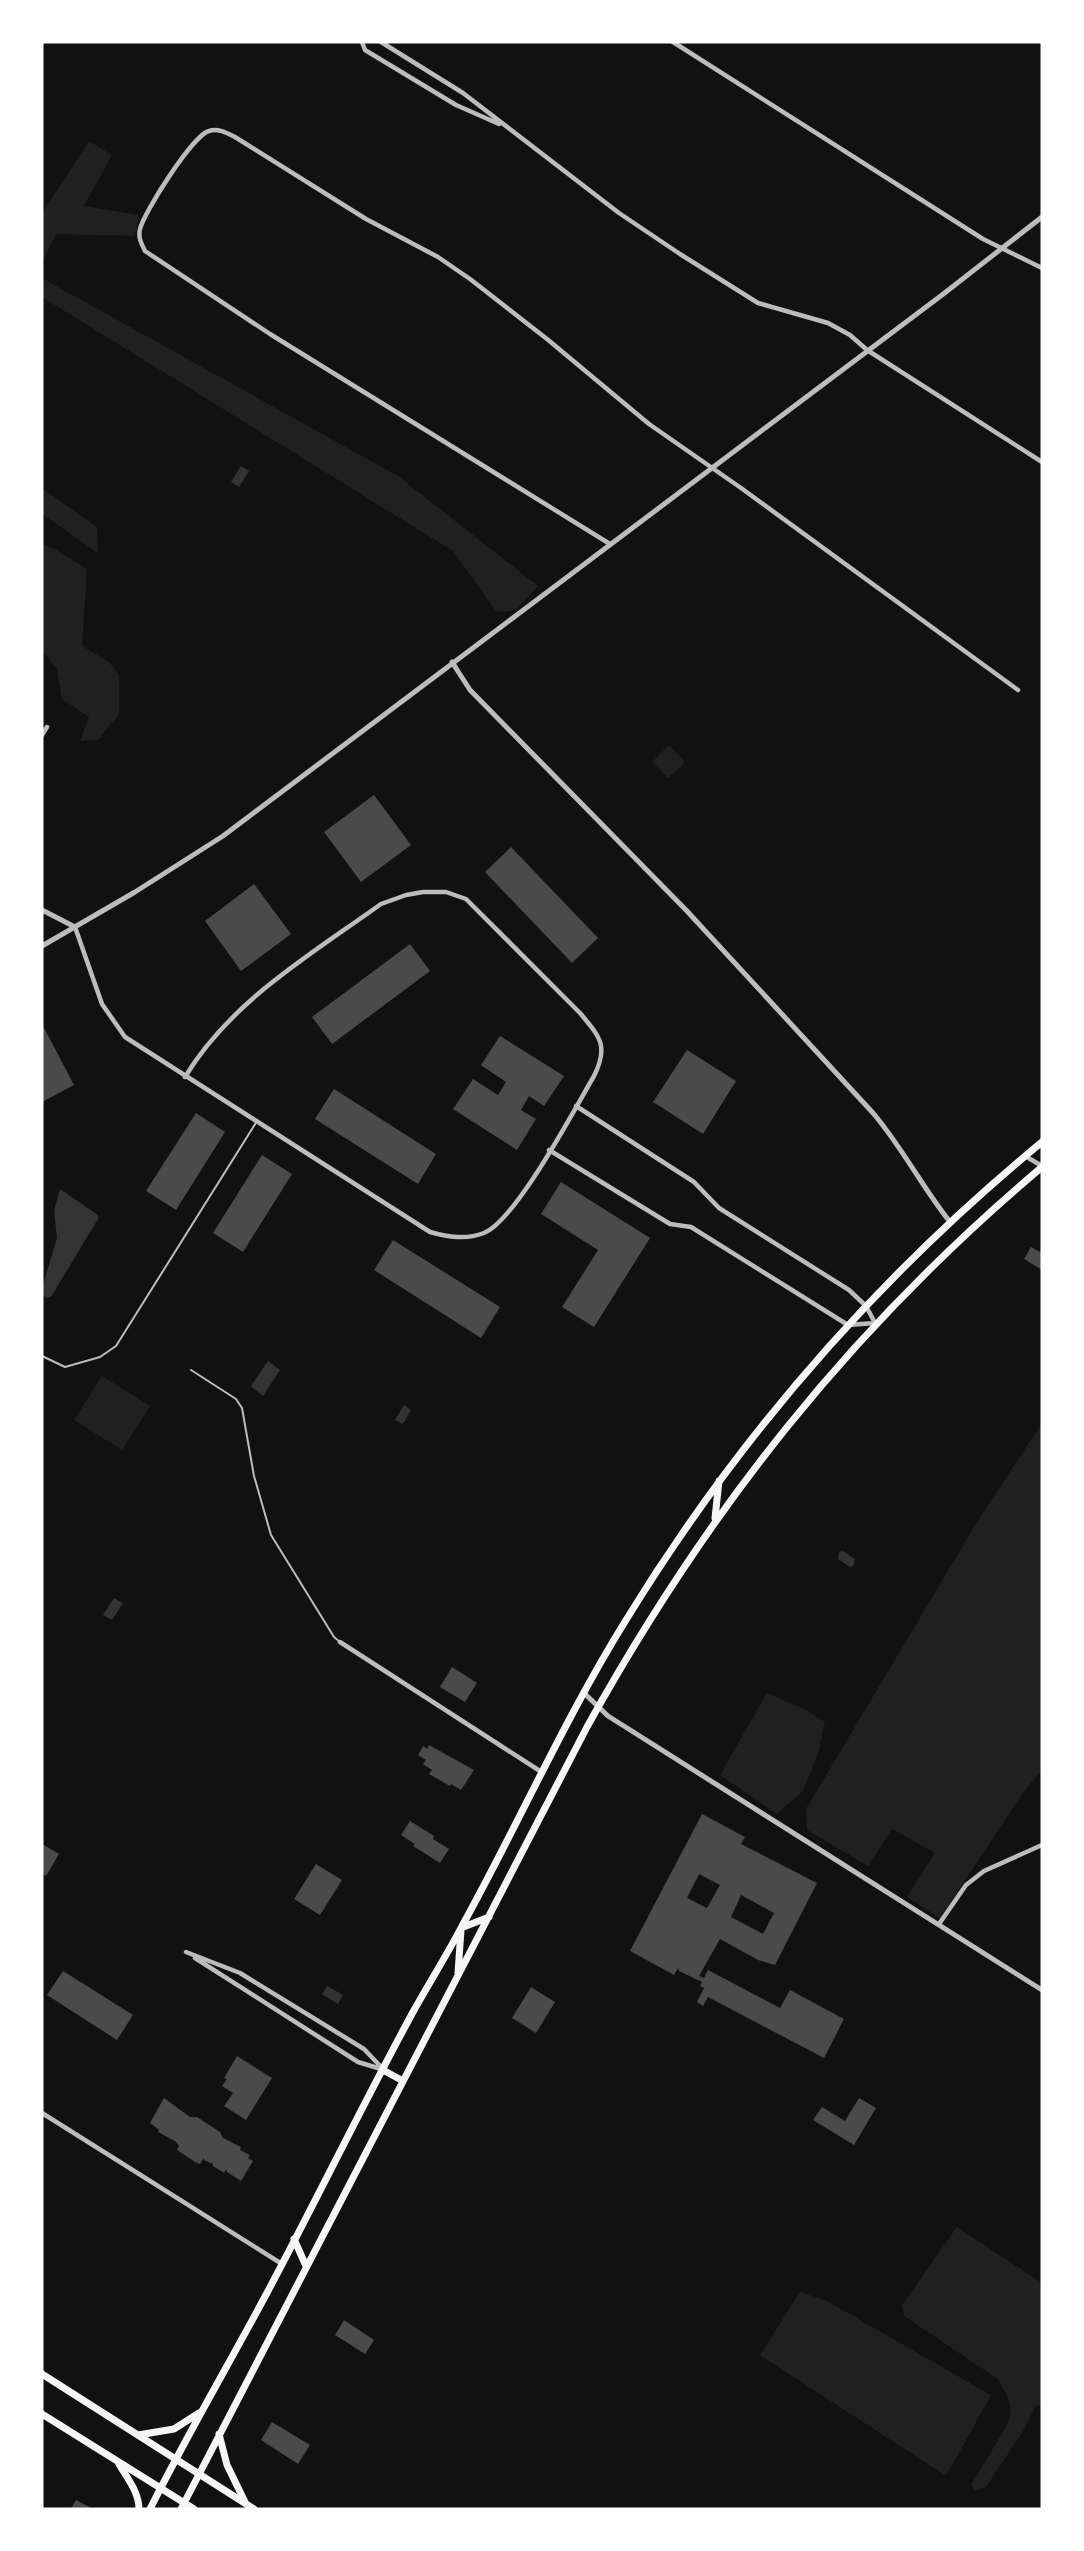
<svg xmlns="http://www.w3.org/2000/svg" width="1084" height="2551" font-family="Quicksand,sans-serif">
<rect width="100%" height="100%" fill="#111"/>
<!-- green -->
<path fill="#202020" d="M 89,141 L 112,155 L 84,206 L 139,215 L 135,236 L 56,234 L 42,262 L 42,213 Z
M 42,278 L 398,476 L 538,586 L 516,610 L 497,612 L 453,551 L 42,297 Z
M 42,488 L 97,527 L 98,553 L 42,514 Z
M 42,544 L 53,548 L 87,569 L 82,646 L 109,662 L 119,675 L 119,714 L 98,740 L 80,741 L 89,717 L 62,699 L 57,669 L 42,651 Z
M 669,745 L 685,762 L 668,778 L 652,762 Z
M 102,1376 L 150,1406 L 122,1450 L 74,1420 Z
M 1042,1423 L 1042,1770 L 1024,1791 L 940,1918 L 907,1897 L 935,1853 L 892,1829 L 868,1866 L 807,1830 L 806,1809 L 980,1517 Z
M 767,1693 L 808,1711 L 825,1722 L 818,1754 L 803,1791 L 777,1814 L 720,1775 Z
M 957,2227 L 1042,2283 L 1042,2404 L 1035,2407 L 1022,2433 L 986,2487 L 975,2490 L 971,2485 L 1006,2427 L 1011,2413 L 1008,2397 L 998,2379 L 904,2316 L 902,2305 Z
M 800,2292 L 827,2301 L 991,2395 L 946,2476 L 760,2355 Z"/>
<!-- water -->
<path fill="#333" d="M 241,466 L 249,471 L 239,487 L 231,482 Z
M 60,1189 L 98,1215 L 98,1219 L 51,1297 L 46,1298 L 42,1294 L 42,1288 L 57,1238 L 54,1210 Z
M 268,1361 L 280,1370 L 263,1396 L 251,1386 Z
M 404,1405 L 411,1410 L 403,1424 L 395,1420 Z
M 843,1551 L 855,1559 L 853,1566 L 850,1567 L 838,1559 L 839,1552 Z
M 114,1598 L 123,1603 L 112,1620 L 103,1615 Z
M 327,1986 L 343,1995 L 338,2004 L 322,1994 Z"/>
<!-- building -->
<path fill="#4a4a4a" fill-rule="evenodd" d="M 374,795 L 411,845 L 361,882 L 324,832 Z
M 511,847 L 598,938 L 572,963 L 485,872 Z
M 254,884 L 291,934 L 241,971 L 205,921 Z
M 410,944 L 430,971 L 332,1044 L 312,1017 Z
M 42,1024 L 74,1085 L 42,1102 Z
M 500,1036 L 564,1076 L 544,1106 L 529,1096 L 521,1110 L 536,1119 L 517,1150 L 453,1109 L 473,1079 L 498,1095 L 506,1082 L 481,1065 Z
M 687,1050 L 736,1081 L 703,1134 L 653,1102 Z
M 334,1089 L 436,1154 L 418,1184 L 315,1119 Z
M 196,1113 L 225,1132 L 176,1210 L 146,1191 Z
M 262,1155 L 292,1174 L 243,1252 L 213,1233 Z
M 561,1182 L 650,1238 L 594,1327 L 562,1307 L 598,1250 L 541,1214 Z
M 393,1240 L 500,1307 L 481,1338 L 374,1270 Z
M 1031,1247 L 1040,1252 L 1042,1248 L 1042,1270 L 1024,1259 Z
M 452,1667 L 477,1683 L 465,1702 L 440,1687 Z
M 429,1745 L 474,1770 L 461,1790 L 451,1784 L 450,1786 L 429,1774 L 432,1770 L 423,1764 L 426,1760 L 418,1755 L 423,1746 L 427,1749 Z
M 702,1814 L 745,1837 L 741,1844 L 817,1883 L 775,1965 L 758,1960 L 720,1939 L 699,1976 L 704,1978 L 708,1970 L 780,2008 L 790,1990 L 844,2019 L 824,2058 L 708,1997 L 703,2006 L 697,2002 L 704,1988 L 700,1986 L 702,1982 L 679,1971 L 678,1968 L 674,1975 L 630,1951 ZM 699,1874 L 720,1885 L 707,1908 L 687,1898 ZM 741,1895 L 774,1913 L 763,1934 L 731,1917 Z
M 410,1821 L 434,1836 L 433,1839 L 449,1849 L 440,1863 L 413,1846 L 415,1844 L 401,1835 Z
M 42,1844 L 59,1854 L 46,1876 L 42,1873 Z
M 316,1864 L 342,1880 L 320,1915 L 294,1899 Z
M 63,1971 L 133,2015 L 117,2040 L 47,1995 Z
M 531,1987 L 555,2002 L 536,2033 L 512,2018 Z
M 237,2056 L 272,2078 L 246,2120 L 224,2106 L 233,2093 L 222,2086 L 227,2079 L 224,2078 Z
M 164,2098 L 190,2117 L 197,2117 L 220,2132 L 223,2138 L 241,2147 L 240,2150 L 250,2155 L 248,2158 L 253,2161 L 241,2181 L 227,2172 L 226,2169 L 224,2173 L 213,2166 L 213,2164 L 204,2160 L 204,2158 L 200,2164 L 195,2162 L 177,2150 L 179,2146 L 175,2141 L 158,2132 L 159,2130 L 150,2123 Z
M 859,2098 L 876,2108 L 854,2145 L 813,2120 L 822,2107 L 845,2121 Z
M 344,2320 L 374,2340 L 365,2354 L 335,2335 Z
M 272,2422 L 310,2445 L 298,2464 L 261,2440 Z
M 76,2500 L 93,2509 L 71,2509 Z"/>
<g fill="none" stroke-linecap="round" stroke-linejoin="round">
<!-- service -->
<path stroke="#bcbcbc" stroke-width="2" d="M 42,1356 L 65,1367 L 100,1357 L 116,1346 L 257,1121
M 191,1370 L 236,1399 L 242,1408 L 254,1476 L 271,1535 L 334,1637 L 340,1642"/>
<!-- minor -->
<path stroke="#bcbcbc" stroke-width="4.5" d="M 362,42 L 365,50 L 456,105 L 499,124
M 381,42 L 463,93 L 619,213 L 680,254 L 758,303 L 828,323 L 850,335 L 867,350 L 1042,462
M 673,42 L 983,239 L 1042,268
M 610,544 L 270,334 L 145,251 C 141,243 138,237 140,229 C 144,212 193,135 209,131 C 218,128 227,133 235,137 L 366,219 L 438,257 L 470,279 L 547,339 L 649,424 L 741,488 L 1018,690
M 42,735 L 47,727
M 75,927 L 102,1004 L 125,1037 L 430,1232 C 448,1237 466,1240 484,1233 C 516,1220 574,1110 594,1076 C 609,1046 600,1037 580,1013 L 466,899 L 446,892 L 423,892 L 406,895 L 381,904 C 310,955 231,1001 185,1077
M 549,1150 L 670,1224 L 691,1227 L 848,1325 L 875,1323 L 866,1306 L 849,1290 L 719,1208 L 694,1182 L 576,1106
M 1025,1156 L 1042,1166
M 340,1642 L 543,1773
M 939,1924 L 966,1885 L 984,1871 L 1042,1845
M 186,1952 L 240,1973 L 364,2049 L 383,2069
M 195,1958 L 358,2062 L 381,2069
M 42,2113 L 282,2264"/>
<!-- tertiary -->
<path stroke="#bcbcbc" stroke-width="5" d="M 452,662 L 470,690 L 686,910 L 873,1113 C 902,1147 922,1187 950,1222
M 42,910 L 75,927
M 42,946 L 135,892 L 223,836 L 942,295 L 1042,217
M 583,1692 L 608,1716 L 1042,1990"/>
<!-- primary -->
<path stroke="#f5f5f5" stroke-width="7" d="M 715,1518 L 719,1481
M 461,1928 L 489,1917
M 458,1973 L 461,1930
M 383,2070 L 403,2081
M 294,2239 L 306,2266
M 42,2374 L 254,2509
M 42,2414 L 194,2509
M 219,2434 L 227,2465 L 245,2502
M 138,2435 L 174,2429 L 199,2413
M 119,2464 C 127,2478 139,2492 139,2509
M 150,2509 C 187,2435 229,2364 268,2291 C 317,2199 363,2104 413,2012 C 429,1983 447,1955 462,1926 C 518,1825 565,1718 626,1620 C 737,1439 878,1277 1042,1142
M 181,2509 L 587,1727 C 708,1509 851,1328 1042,1167"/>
</g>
<!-- border -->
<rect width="1084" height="2551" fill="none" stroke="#ffffff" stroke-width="87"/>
</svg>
